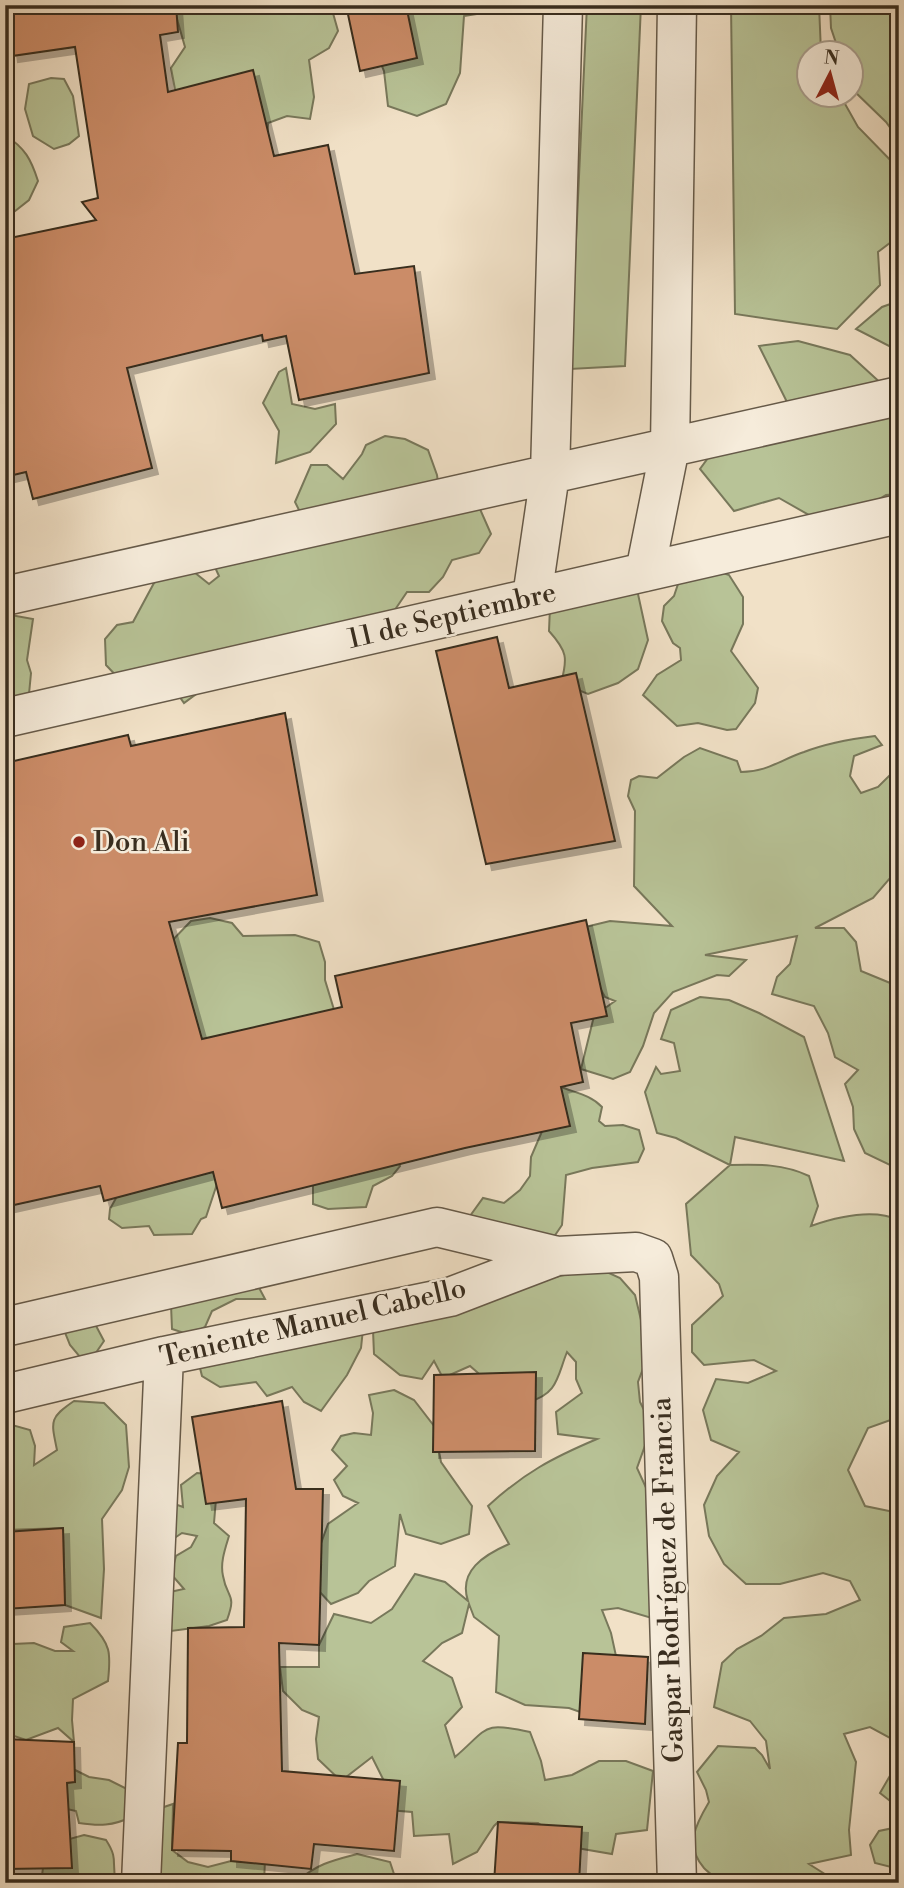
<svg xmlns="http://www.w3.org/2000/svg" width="904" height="1888" font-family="'Libre Bodoni',serif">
<defs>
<filter id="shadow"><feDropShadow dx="6" dy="6" stdDeviation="0" flood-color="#0004"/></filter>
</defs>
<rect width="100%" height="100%" fill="#f1e1c7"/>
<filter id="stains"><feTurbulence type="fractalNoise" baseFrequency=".00286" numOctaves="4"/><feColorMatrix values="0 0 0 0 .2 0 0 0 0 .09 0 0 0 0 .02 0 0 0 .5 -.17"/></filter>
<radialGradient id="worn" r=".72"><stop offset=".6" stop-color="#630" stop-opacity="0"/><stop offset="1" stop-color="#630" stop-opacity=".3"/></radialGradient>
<!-- green -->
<path fill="#b8c397" stroke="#78785b" stroke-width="2" d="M 173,5 L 331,6 L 338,31 L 329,48 L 309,60 L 314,97 L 310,119 L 287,116 L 268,123 L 267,144 L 177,100 L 171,68 L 185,47 Z
M 384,5 L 504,5 L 483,13 L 464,16 L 460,73 L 446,104 L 417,116 L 388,106 L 384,71 L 374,47 Z
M 587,5 L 641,5 L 625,366 L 570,369 Z
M 731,5 L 819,5 L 821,52 L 810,52 L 810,94 L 840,95 L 858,127 L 899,169 L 899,236 L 878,252 L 880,285 L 837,329 L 735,314 Z
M 830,5 L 899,5 L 899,140 L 886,122 L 852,89 L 852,52 L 839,52 L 831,28 Z
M 51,78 L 64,79 L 73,96 L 79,136 L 69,144 L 54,149 L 33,136 L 25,109 L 29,84 Z
M 5,135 C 25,148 31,159 38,181 L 29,200 L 5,219 Z
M 899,301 L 899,347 L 891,347 L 856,329 L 882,307 Z
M 798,341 L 850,355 L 885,387 L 899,384 L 899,494 L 886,495 L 832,528 L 779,498 L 734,511 L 700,469 L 738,417 L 789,406 L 759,346 Z
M 286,368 L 292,404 L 315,409 L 335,404 L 336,424 L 310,452 L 276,463 L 279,431 L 263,403 L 279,372 Z
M 385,436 L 405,439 L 428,450 L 437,475 L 440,496 L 480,509 L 491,534 L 479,553 L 452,560 L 443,577 L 429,592 L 407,592 L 388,620 L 210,684 L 184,703 L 172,686 L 123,683 L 106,665 L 105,639 L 117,625 L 133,622 L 154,583 L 171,570 L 189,568 L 209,584 L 219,576 L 213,563 L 302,516 L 295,502 L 311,465 L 327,465 L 343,479 L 362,454 L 366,445 Z
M 706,567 L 729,575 L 743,597 L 743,624 L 731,651 L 758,688 L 755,703 L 736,729 L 727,730 L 698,723 L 677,726 L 643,695 L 657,675 L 681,660 L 680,648 L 673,643 L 662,621 L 664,606 L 674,596 L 680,578 Z
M 617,579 L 638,594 L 648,640 L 638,669 L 618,683 L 588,694 L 561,683 C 568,658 567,651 549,631 L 550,607 Z
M 5,614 L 33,619 L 27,660 L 31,673 L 29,694 L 5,708 Z
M 875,736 L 882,745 L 854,756 L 850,776 L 861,793 L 878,787 L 893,772 L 899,773 L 899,875 L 890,878 L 873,898 L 815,928 L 844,928 L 856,942 L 861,971 L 895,985 L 893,1004 L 899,1009 L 899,1163 L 892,1166 L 865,1153 L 854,1129 L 853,1107 L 845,1084 L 858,1070 L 835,1057 L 828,1033 L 814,1006 L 772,994 L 777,977 L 790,964 L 797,936 L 705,955 L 746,960 L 729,976 L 717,975 L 673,992 L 654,1013 L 643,1046 L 630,1072 L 613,1079 L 581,1069 L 594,1016 L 615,1001 L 605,997 L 569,931 L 610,921 L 672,926 L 634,886 L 635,811 L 628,796 L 631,780 L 639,776 L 657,778 L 684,757 L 700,748 L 737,761 L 741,772 C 767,772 780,760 804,752 C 827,743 851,739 875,736 Z
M 210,918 L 232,923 L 243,936 L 295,935 L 319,942 L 325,962 L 325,980 L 335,1013 L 190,1043 L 166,947 L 191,921 Z
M 700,997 L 729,1000 L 759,1013 L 804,1037 L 844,1161 L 735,1137 L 730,1165 C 758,1164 784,1164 809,1176 L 818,1206 L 811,1226 C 837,1217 872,1208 899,1220 L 899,1417 L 868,1428 L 848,1470 L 865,1506 L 899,1513 L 899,1808 L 880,1793 L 891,1774 L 894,1740 L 870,1727 L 844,1734 L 856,1762 L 849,1830 L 851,1855 L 809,1864 L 839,1883 L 721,1883 C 716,1878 709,1873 704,1868 C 684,1845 696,1824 709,1802 L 706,1790 L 697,1772 L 718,1746 L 755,1748 L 762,1755 L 770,1769 L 766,1741 L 750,1721 L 714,1707 L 722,1663 L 737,1649 L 761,1636 L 784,1618 L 826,1614 L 860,1600 L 850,1581 L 823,1573 L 780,1584 L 746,1584 L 724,1564 L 709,1536 L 704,1505 L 717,1476 L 739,1452 L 711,1440 L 703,1410 L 716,1379 L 748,1383 L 776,1371 L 754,1360 L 704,1365 L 692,1352 L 692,1325 L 723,1296 L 719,1284 L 691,1255 L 686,1204 L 730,1165 L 676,1138 L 657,1133 L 645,1092 L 656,1067 L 661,1074 L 680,1071 L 674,1043 L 661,1039 L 671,1010 Z
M 561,1087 C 576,1093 591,1095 602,1107 L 599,1121 L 605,1126 L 623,1125 L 639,1130 L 644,1149 L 638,1162 L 592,1168 L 566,1175 L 562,1225 L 549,1244 L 470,1216 L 483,1198 L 504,1203 L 520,1190 L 530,1176 L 531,1157 Z
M 385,1133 L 400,1166 L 392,1176 L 373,1186 L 366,1207 L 328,1209 L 313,1204 L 313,1177 Z
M 222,1169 L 206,1217 L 201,1219 L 192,1234 L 154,1235 L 149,1226 L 122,1228 L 109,1219 L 110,1209 L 121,1189 Z
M 598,1268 L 620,1278 L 635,1295 L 646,1341 L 644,1366 L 638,1382 L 640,1402 L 652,1426 L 637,1468 L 653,1503 L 655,1619 L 618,1608 L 602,1610 L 611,1633 L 616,1656 L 597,1718 L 569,1708 L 525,1705 L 496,1692 L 499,1636 L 474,1617 L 469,1604 L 462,1633 L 442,1643 L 423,1661 L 452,1678 L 462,1707 L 445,1725 L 455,1757 C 489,1728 481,1721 530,1732 L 541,1761 L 545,1780 L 572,1775 L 599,1761 L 626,1761 L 653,1771 L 647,1830 L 616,1834 L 612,1854 L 571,1847 L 538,1823 L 498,1822 L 494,1826 L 477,1852 L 453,1864 L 449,1834 L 414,1836 L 412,1812 L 388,1810 L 385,1783 L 372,1757 L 341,1781 L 318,1759 L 316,1739 L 319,1717 L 302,1710 L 283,1691 L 280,1667 L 319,1667 L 319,1645 L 334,1614 L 371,1623 L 392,1609 L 415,1574 L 445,1582 L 468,1601 C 458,1571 484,1555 509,1544 L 488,1506 C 524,1473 552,1458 597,1439 L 558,1434 L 556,1412 L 582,1393 L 576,1379 L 576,1362 L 567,1352 C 557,1377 558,1394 528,1402 L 485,1379 L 470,1366 L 443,1378 L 434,1361 L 422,1379 L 400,1375 L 374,1354 L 373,1330 L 540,1280 Z
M 256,1282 L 265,1299 L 236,1299 L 212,1311 L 205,1327 L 190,1335 L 172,1329 L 171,1305 Z
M 364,1320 L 361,1348 L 347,1375 L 321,1411 L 304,1402 L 292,1387 L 267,1396 L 256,1382 L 220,1387 L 202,1376 L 198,1360 Z
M 94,1322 L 104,1341 L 95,1354 L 80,1357 L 70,1345 L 64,1330 Z
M 394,1390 L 414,1400 L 434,1426 L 441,1462 L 472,1506 L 469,1534 L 441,1544 L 406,1534 L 400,1514 L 395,1566 L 369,1581 L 358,1593 L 331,1604 L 304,1575 L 316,1557 L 328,1524 L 358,1503 L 343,1496 L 334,1480 L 347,1466 L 332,1450 L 341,1436 L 354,1433 L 371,1435 L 373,1413 L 369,1395 Z
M 74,1401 L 104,1403 L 126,1425 L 129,1467 L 122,1490 L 102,1519 L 104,1569 L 101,1618 L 65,1605 L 63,1528 L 5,1530 L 5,1423 L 30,1430 L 35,1446 L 34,1465 L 57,1450 C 51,1421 49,1418 74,1401 Z
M 197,1473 L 218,1475 L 214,1523 L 229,1536 C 225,1549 220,1563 223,1576 C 227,1599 237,1593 227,1620 L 209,1626 L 171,1631 L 155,1609 L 170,1592 L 184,1589 L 171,1574 L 176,1556 L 191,1547 L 197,1536 L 182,1533 L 173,1539 L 161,1499 L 183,1507 L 181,1485 Z
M 90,1623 C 111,1644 111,1653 108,1681 L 73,1699 L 72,1720 L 74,1742 L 58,1728 L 26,1740 L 5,1733 L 5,1652 L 13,1644 L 34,1643 L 55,1651 L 73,1651 L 61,1642 L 64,1627 Z
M 75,1770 L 89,1777 L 109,1780 L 137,1794 L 131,1817 C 113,1826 99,1826 79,1823 L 76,1811 L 54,1806 Z
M 173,1804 L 172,1850 L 188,1862 L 208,1867 L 231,1861 L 265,1860 L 264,1883 L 154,1883 L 146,1813 Z
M 899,1816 L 899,1869 L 875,1863 L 870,1845 L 879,1831 L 893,1828 Z
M 84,1835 L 106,1840 C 119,1860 111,1862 116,1883 L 41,1883 L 43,1868 L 62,1841 Z
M 357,1854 L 390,1862 L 397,1883 L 299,1883 L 298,1881 C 316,1864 334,1860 357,1854 Z"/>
<!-- building -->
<path fill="#cb8c68" stroke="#382d1f" stroke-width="2" filter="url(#shadow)" d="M 5,5 L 176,5 L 178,32 L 160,35 L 168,92 L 253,70 L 274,156 L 328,145 L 355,274 L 414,266 L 429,373 L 299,400 L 286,336 L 263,341 L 262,335 L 127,368 L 152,468 L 33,499 L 26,472 L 5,477 L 5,239 L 96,220 L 82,202 L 98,198 L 75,47 L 12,56 Z
M 346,5 L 406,5 L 417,58 L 360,71 Z
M 497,637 L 509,688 L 576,673 L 615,841 L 486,864 L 436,651 Z
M 285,713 L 317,895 L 169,922 L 202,1039 L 342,1007 L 335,976 L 586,920 L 607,1016 L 571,1023 L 583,1082 L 561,1087 L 570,1126 L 465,1148 L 222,1208 L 213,1172 L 104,1201 L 100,1186 L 5,1207 L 5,763 L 128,735 L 131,746 Z
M 536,1372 L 535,1451 L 433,1452 L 434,1375 Z
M 282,1401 L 296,1489 L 323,1489 L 319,1645 L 279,1643 L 282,1771 L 400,1781 L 394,1851 L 314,1844 L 311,1869 L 231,1861 L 231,1851 L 172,1850 L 178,1743 L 187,1743 L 188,1628 L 244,1627 L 246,1499 L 206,1504 L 192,1417 Z
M 63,1528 L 65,1605 L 5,1609 L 5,1532 Z
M 583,1653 L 648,1657 L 645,1724 L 579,1719 Z
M 5,1739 L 74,1742 L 75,1782 L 67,1783 L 72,1868 L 5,1869 Z
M 498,1822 L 582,1827 L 579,1883 L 494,1883 Z"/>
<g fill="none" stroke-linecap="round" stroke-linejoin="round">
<defs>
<path id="minor" d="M 645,572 L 670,447 L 677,5
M 5,596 L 899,396
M 532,597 L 550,474 L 563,5
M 5,718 L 899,514
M 5,1327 L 437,1227 L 557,1256 L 636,1252 L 653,1258 L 659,1277 L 677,1883
M 5,1394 L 164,1356 L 450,1297 L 557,1256
M 141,1883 L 164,1356"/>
</defs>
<!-- minor casing -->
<use href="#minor" stroke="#665a49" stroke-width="41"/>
<!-- minor -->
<use href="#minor" stroke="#f6ecdb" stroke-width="38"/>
</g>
<!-- markers -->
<circle fill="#8f2418" stroke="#f6ecdb" stroke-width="2.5" cx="79" cy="842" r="7"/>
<g text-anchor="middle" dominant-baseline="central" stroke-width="5" stroke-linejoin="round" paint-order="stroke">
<!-- street labels -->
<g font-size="28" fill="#382d1f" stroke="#f6ecdb">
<text transform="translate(452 616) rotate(-13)">11 de Septiembre</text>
<text transform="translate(313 1323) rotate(-13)">Teniente Manuel Cabello</text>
<text transform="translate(668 1580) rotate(-92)">Gaspar Rodríguez de Francia</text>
</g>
<!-- poi labels -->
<g font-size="28" fill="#382d1f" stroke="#f6ecdb" text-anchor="start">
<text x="93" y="842">Don Ali</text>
</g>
</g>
<!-- margin -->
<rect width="904" height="1888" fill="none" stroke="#f1e1c7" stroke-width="28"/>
<rect x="7" y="7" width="890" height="1874" fill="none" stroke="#382d1f" stroke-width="3.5"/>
<rect x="14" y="14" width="876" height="1860" fill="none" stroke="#382d1f" stroke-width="2"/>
<!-- north arrow -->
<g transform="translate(830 74) rotate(6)"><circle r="33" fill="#f6ecdb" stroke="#aaa090" stroke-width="2"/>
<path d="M0-5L12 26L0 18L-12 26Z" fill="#8f2418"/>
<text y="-10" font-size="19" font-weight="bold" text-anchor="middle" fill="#382d1f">N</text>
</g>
<rect width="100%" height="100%" filter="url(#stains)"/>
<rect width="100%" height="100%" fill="url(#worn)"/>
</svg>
